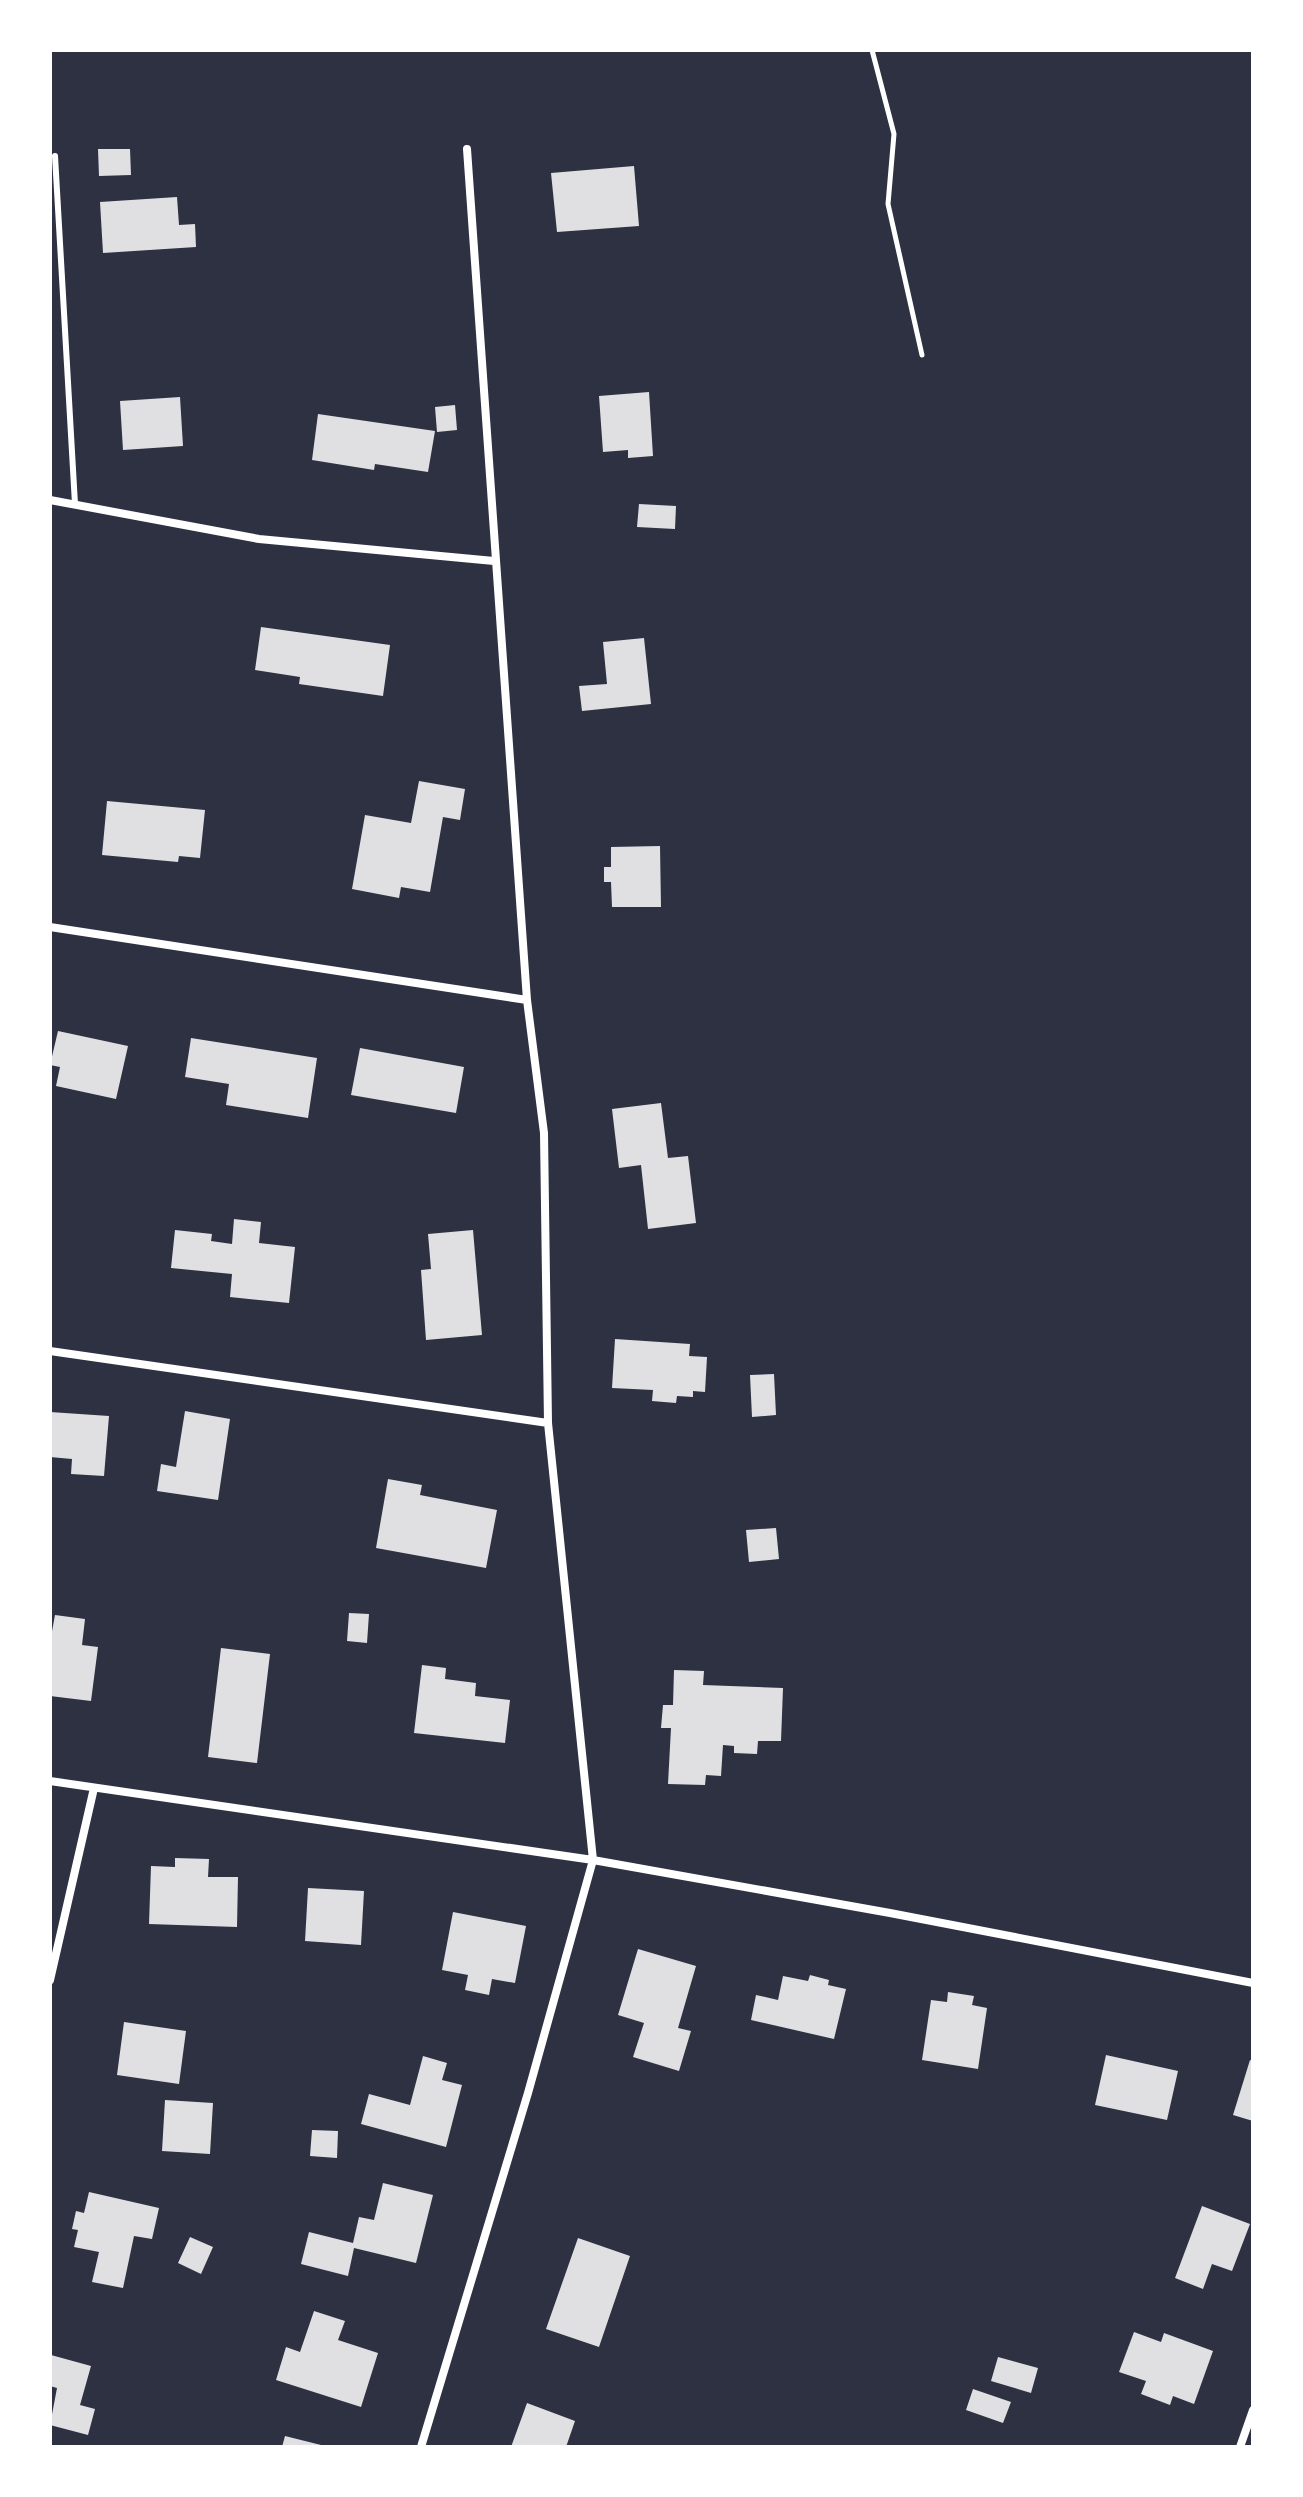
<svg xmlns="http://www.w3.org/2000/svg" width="1303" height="2497" font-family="'Zilla Slab',serif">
<rect width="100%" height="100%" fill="#2d3142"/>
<!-- building -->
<path fill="#e0e0e3" d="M 98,149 L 130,149 L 131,175 L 99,176 Z
M 634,166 L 639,226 L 557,232 L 551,173 Z
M 177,197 L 179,225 L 195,224 L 196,247 L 103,253 L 100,202 Z
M 649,392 L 653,456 L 628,458 L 628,450 L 603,452 L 599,396 Z
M 180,397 L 183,446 L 123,450 L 120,401 Z
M 455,405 L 457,430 L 437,432 L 435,407 Z
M 318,414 L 435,431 L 428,472 L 375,464 L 374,470 L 312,460 Z
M 639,504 L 676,506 L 675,529 L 637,527 Z
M 261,627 L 390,645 L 383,696 L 299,684 L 300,677 L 255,670 Z
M 644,638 L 651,704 L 582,711 L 579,686 L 607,684 L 603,642 Z
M 419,781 L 465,789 L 460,820 L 443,817 L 430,892 L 401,887 L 399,898 L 352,889 L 365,815 L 411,823 Z
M 107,801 L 205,810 L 200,858 L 179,856 L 178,862 L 102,855 Z
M 660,846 L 661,907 L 612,907 L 611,882 L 604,882 L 604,867 L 611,867 L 611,847 Z
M 58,1031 L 128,1046 L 116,1099 L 56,1086 L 60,1067 L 50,1065 Z
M 191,1038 L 317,1058 L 308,1118 L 226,1105 L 229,1084 L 185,1077 Z
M 360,1048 L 464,1067 L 456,1113 L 351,1095 Z
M 661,1103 L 668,1158 L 688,1156 L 696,1223 L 648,1229 L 641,1165 L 619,1168 L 612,1109 Z
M 234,1219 L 261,1222 L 259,1243 L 295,1247 L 289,1303 L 230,1297 L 232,1274 L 171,1268 L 175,1230 L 212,1234 L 211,1241 L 232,1244 Z
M 473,1230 L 482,1335 L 426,1340 L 421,1270 L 431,1269 L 428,1234 Z
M 615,1339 L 690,1344 L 689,1356 L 707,1357 L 705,1392 L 693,1391 L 693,1397 L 677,1396 L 676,1403 L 652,1401 L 653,1390 L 612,1388 Z
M 774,1374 L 776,1415 L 752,1417 L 750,1375 Z
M 185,1411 L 230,1419 L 218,1500 L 157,1491 L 161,1464 L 176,1467 Z
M 50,1412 L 109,1416 L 104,1476 L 71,1474 L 72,1459 L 50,1457 Z
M 388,1479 L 422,1485 L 420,1495 L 497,1510 L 486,1568 L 376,1548 Z
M 776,1528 L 779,1559 L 749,1562 L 746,1530 Z
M 349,1613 L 369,1614 L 367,1643 L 347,1641 Z
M 55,1615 L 85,1619 L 82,1645 L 98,1647 L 91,1701 L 50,1696 L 50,1642 Z
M 221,1648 L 270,1654 L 257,1763 L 208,1757 Z
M 422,1665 L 446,1668 L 445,1679 L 476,1683 L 475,1696 L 510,1700 L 505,1743 L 414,1733 Z
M 674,1670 L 704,1671 L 703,1685 L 783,1688 L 781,1741 L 758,1741 L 757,1754 L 734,1753 L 734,1746 L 723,1745 L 721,1776 L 706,1775 L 705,1785 L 668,1784 L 671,1728 L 661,1728 L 663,1705 L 673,1705 Z
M 175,1858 L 209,1859 L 208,1877 L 238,1877 L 237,1927 L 149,1924 L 151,1866 L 175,1867 Z
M 308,1888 L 364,1891 L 361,1945 L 305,1941 Z
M 453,1912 L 526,1926 L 515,1983 L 492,1979 L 489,1995 L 465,1990 L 468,1975 L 442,1970 Z
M 638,1949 L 696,1966 L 678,2028 L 691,2031 L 679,2071 L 633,2057 L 644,2023 L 618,2015 Z
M 810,1975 L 829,1980 L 828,1985 L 846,1989 L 834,2039 L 751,2020 L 756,1995 L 778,2000 L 783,1976 L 808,1981 Z
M 948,1992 L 974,1996 L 972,2005 L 987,2008 L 978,2069 L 922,2060 L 931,2000 L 947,2002 Z
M 124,2022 L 186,2031 L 179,2084 L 117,2075 Z
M 1106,2055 L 1178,2071 L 1167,2120 L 1095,2105 Z
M 423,2056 L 447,2063 L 442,2080 L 462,2085 L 446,2147 L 361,2124 L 369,2094 L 410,2105 Z
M 1250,2060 L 1253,2061 L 1253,2121 L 1233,2115 Z
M 165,2100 L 213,2103 L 210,2154 L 162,2151 Z
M 312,2130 L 338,2131 L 337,2158 L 310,2156 Z
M 383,2183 L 433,2195 L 416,2263 L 354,2248 L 348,2276 L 301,2264 L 309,2232 L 353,2243 L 359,2217 L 374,2220 Z
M 89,2192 L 159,2208 L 152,2239 L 134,2236 L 123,2288 L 92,2282 L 99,2252 L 74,2247 L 78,2230 L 72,2229 L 76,2211 L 84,2213 Z
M 1202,2206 L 1250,2224 L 1232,2271 L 1212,2264 L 1203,2289 L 1175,2278 Z
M 190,2237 L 213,2247 L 201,2274 L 178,2263 Z
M 578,2238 L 630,2256 L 599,2347 L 546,2329 Z
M 314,2311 L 345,2321 L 338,2340 L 378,2353 L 361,2407 L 276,2380 L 286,2347 L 300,2352 Z
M 1134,2332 L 1161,2342 L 1164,2333 L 1213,2351 L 1194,2404 L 1173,2396 L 1170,2405 L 1141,2394 L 1146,2381 L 1119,2372 Z
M 51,2355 L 91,2366 L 80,2405 L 95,2409 L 88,2435 L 50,2425 L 57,2388 L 50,2386 Z
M 998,2357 L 1038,2368 L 1031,2393 L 991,2381 Z
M 973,2389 L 1011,2402 L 1003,2423 L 966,2410 Z
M 527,2403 L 575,2421 L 566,2447 L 511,2447 Z
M 285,2436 L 325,2446 L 324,2447 L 282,2447 Z"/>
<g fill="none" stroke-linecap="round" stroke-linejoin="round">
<!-- path -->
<path stroke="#fff" stroke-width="5" d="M 872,50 L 894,134 L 888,204 L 922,355"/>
<!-- service -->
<path stroke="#fff" stroke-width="6" d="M 55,156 L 75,504"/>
<!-- minor -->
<path stroke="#fff" stroke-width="8" d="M 50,500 L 259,539 L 494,561
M 50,927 L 527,1000
M 50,1351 L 548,1423
M 50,1781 L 593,1860 L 890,1913 L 1253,1983
M 50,1980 L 94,1788
M 421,2447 L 528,2093 L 593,1860 L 548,1423 L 544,1133 L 527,1000 L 467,149
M 1240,2447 L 1253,2410"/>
</g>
<!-- border -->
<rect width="1303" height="2497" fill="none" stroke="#ffffff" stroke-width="104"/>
</svg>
